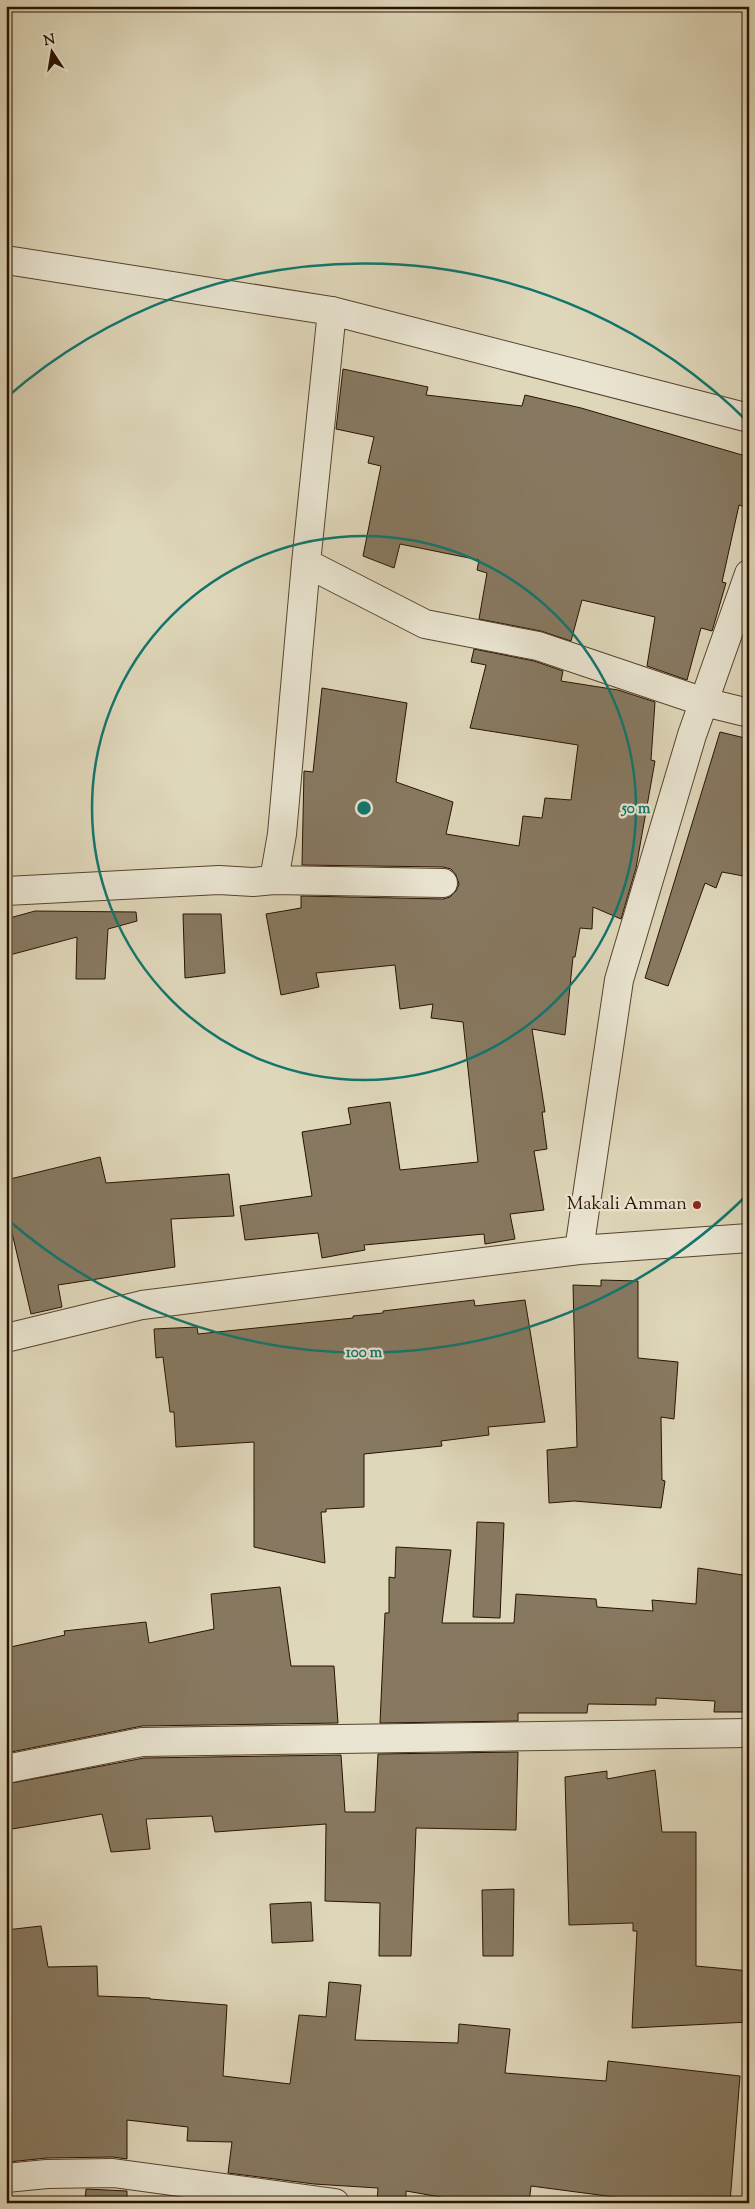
<svg xmlns="http://www.w3.org/2000/svg" width="755" height="2209" font-family="'Sorts Mill Goudy',serif">
<rect width="100%" height="100%" fill="#dfd7ba"/>
<filter id="stains"><feTurbulence type="fractalNoise" baseFrequency=".004" numOctaves="4"/><feColorMatrix values="0 0 0 0 .2 0 0 0 0 .09 0 0 0 0 .02 0 0 0 .5 -.17"/></filter>
<radialGradient id="worn" r=".72"><stop offset=".6" stop-color="#630" stop-opacity="0"/><stop offset="1" stop-color="#630" stop-opacity=".3"/></radialGradient>
<!-- building -->
<path fill="#877961" stroke="#281300" d="M 343,369 L 428,387 L 426,395 L 522,406 L 525,395 L 581,408 L 749,457 L 749,508 L 739,505 L 722,582 L 726,583 L 713,628 L 712,631 L 701,628 L 687,680 L 647,666 L 655,617 L 582,600 L 571,641 L 541,631 L 479,619 L 487,573 L 477,570 L 479,560 L 400,544 L 394,568 L 363,556 L 381,466 L 368,463 L 374,437 L 336,429 Z
M 474,649 L 534,661 L 563,671 L 561,681 L 618,690 L 655,702 L 651,760 L 655,761 L 636,868 L 621,919 L 593,907 L 592,929 L 580,928 L 575,957 L 573,957 L 565,1035 L 532,1029 L 545,1112 L 542,1112 L 547,1149 L 534,1151 L 544,1210 L 510,1214 L 515,1239 L 485,1244 L 484,1234 L 364,1245 L 365,1250 L 322,1258 L 318,1233 L 245,1240 L 240,1206 L 312,1196 L 302,1132 L 351,1124 L 348,1108 L 390,1102 L 400,1170 L 478,1162 L 463,1022 L 431,1018 L 433,1004 L 400,1009 L 395,965 L 316,973 L 319,987 L 281,995 L 266,914 L 301,908 L 301,896 L 443,899 L 450,897 L 456,891 L 459,884 L 456,875 L 451,869 L 443,867 L 302,865 L 304,771 L 313,772 L 322,688 L 407,703 L 396,782 L 453,802 L 446,834 L 519,846 L 523,816 L 542,818 L 545,798 L 571,800 L 578,745 L 470,728 L 486,665 L 471,662 Z
M 720,732 L 749,739 L 749,877 L 722,872 L 716,888 L 705,883 L 668,986 L 645,978 Z
M 35,911 L 136,912 L 137,921 L 108,929 L 105,979 L 76,979 L 77,937 L 6,956 L 6,919 Z
M 183,914 L 221,914 L 225,973 L 185,978 Z
M 100,1157 L 106,1183 L 229,1174 L 234,1216 L 171,1219 L 175,1267 L 58,1285 L 62,1307 L 31,1314 L 6,1207 L 6,1180 Z
M 601,1280 L 638,1281 L 638,1358 L 678,1362 L 674,1419 L 661,1417 L 662,1480 L 665,1481 L 661,1508 L 574,1501 L 549,1503 L 547,1450 L 577,1447 L 573,1285 L 601,1286 Z
M 474,1300 L 475,1306 L 525,1300 L 545,1422 L 488,1427 L 489,1435 L 441,1441 L 442,1446 L 364,1454 L 364,1507 L 326,1509 L 326,1512 L 321,1512 L 325,1563 L 254,1547 L 254,1442 L 176,1447 L 174,1412 L 170,1412 L 163,1357 L 156,1358 L 154,1329 L 197,1327 L 198,1334 L 353,1318 L 353,1316 L 383,1313 L 383,1311 Z
M 477,1522 L 504,1523 L 500,1618 L 473,1617 Z
M 396,1547 L 451,1550 L 442,1623 L 514,1623 L 516,1594 L 596,1599 L 597,1607 L 653,1611 L 652,1600 L 696,1604 L 698,1568 L 749,1576 L 749,1712 L 714,1712 L 715,1701 L 656,1698 L 656,1705 L 588,1704 L 587,1713 L 518,1713 L 518,1721 L 380,1723 L 385,1613 L 389,1613 L 389,1577 L 395,1578 Z
M 280,1587 L 291,1666 L 334,1666 L 338,1723 L 142,1726 L 6,1753 L 6,1648 L 65,1635 L 64,1631 L 146,1622 L 149,1643 L 214,1629 L 211,1594 Z
M 518,1752 L 516,1830 L 416,1828 L 411,1956 L 379,1956 L 380,1903 L 325,1901 L 326,1824 L 215,1832 L 212,1816 L 146,1819 L 150,1849 L 111,1852 L 102,1814 L 6,1830 L 6,1784 L 144,1758 L 341,1755 L 345,1812 L 375,1812 L 378,1754 Z
M 655,1770 L 662,1832 L 696,1832 L 696,1966 L 749,1971 L 749,2022 L 632,2028 L 637,1931 L 633,1931 L 633,1923 L 569,1925 L 565,1777 L 607,1771 L 607,1779 Z
M 514,1889 L 513,1956 L 483,1956 L 482,1890 Z
M 311,1902 L 313,1941 L 272,1943 L 270,1904 Z
M 41,1926 L 48,1967 L 97,1966 L 98,1996 L 150,1998 L 150,1999 L 227,2005 L 223,2076 L 290,2084 L 299,2015 L 326,2017 L 329,1982 L 361,1985 L 355,2040 L 458,2043 L 459,2024 L 510,2029 L 505,2073 L 606,2081 L 608,2061 L 740,2076 L 730,2203 L 660,2203 L 531,2186 L 529,2203 L 475,2203 L 406,2191 L 406,2203 L 377,2203 L 378,2188 L 314,2184 L 228,2173 L 232,2142 L 187,2141 L 188,2127 L 127,2120 L 127,2159 L 113,2157 L 47,2158 L 8,2162 L 6,2133 L 6,1930 Z
M 86,2189 L 127,2191 L 127,2203 L 85,2203 Z"/>
<g fill="none" stroke-linecap="round" stroke-linejoin="round">
<defs>
<path id="minor" d="M 6,260 L 332,311 L 749,418
M 306,563 L 425,624 L 538,646 L 704,702 L 749,713
M 274,880 L 443,883
M 6,891 L 219,880 L 253,882 L 274,880 L 282,834 L 306,563 L 332,311
M 579,1250 L 619,980 L 692,735 L 749,574
M 6,1338 L 142,1305 L 579,1250 L 749,1238
M 6,1769 L 142,1742 L 749,1733
M 6,2178 L 47,2174 L 113,2173 L 335,2203"/>
</defs>
<!-- minor casing -->
<use href="#minor" stroke="#56442e" stroke-width="30"/>
<!-- minor -->
<use href="#minor" stroke="#eae5d2" stroke-width="28"/>
</g>
<!-- distance rings -->
<g fill="none" stroke="#0f766e" stroke-width="2.5">
<circle cx="364" cy="808" r="272"/>
<path d="M749 1193A544 544 0 0 1 7 1219M7 397A544 544 0 0 1 749 423"/>
</g>
<!-- markers -->
<circle fill="#8f2418" stroke="#eae5d2" stroke-width="2" cx="697" cy="1205" r="5"/>
<g text-anchor="middle" dominant-baseline="central" stroke-width="4.5" stroke-linejoin="round" paint-order="stroke">
<!-- poi labels -->
<g font-size="18" fill="#281300" stroke="#eae5d2" text-anchor="end">
<text x="687" y="1205">Makali Amman</text>
</g>
</g>
<circle cx="364" cy="808" r="8" fill="#0f766e" stroke="#eae5d2" stroke-width="2.5"/>
<g font-size="15" text-anchor="middle" font-weight="bold" fill="#0f766e" stroke="#eae5d2" stroke-width="4.5" stroke-linejoin="round" paint-order="stroke">
<text x="636" y="813">50 m</text>
<text x="364" y="1357">100 m</text>
</g>
<!-- margin -->
<rect width="755" height="2209" fill="none" stroke="#dfd7ba" stroke-width="25"/>
<rect x="8" y="8" width="740" height="2194" fill="none" stroke="#281300" stroke-width="2.5"/>
<rect x="12" y="12" width="730" height="2184" fill="none" stroke="#281300"/>
<!-- north arrow -->
<g transform="translate(52 52) rotate(348)" stroke="#eae5d2" stroke-width="4" paint-order="stroke">
<path d="M0-4L9 19L0 12L-9 19Z" fill="#281300"/>
<text y="-8" font-size="14" font-weight="bold" text-anchor="middle" fill="#281300">N</text>
</g>
<rect width="100%" height="100%" filter="url(#stains)"/>
<rect width="100%" height="100%" fill="url(#worn)"/>
</svg>
